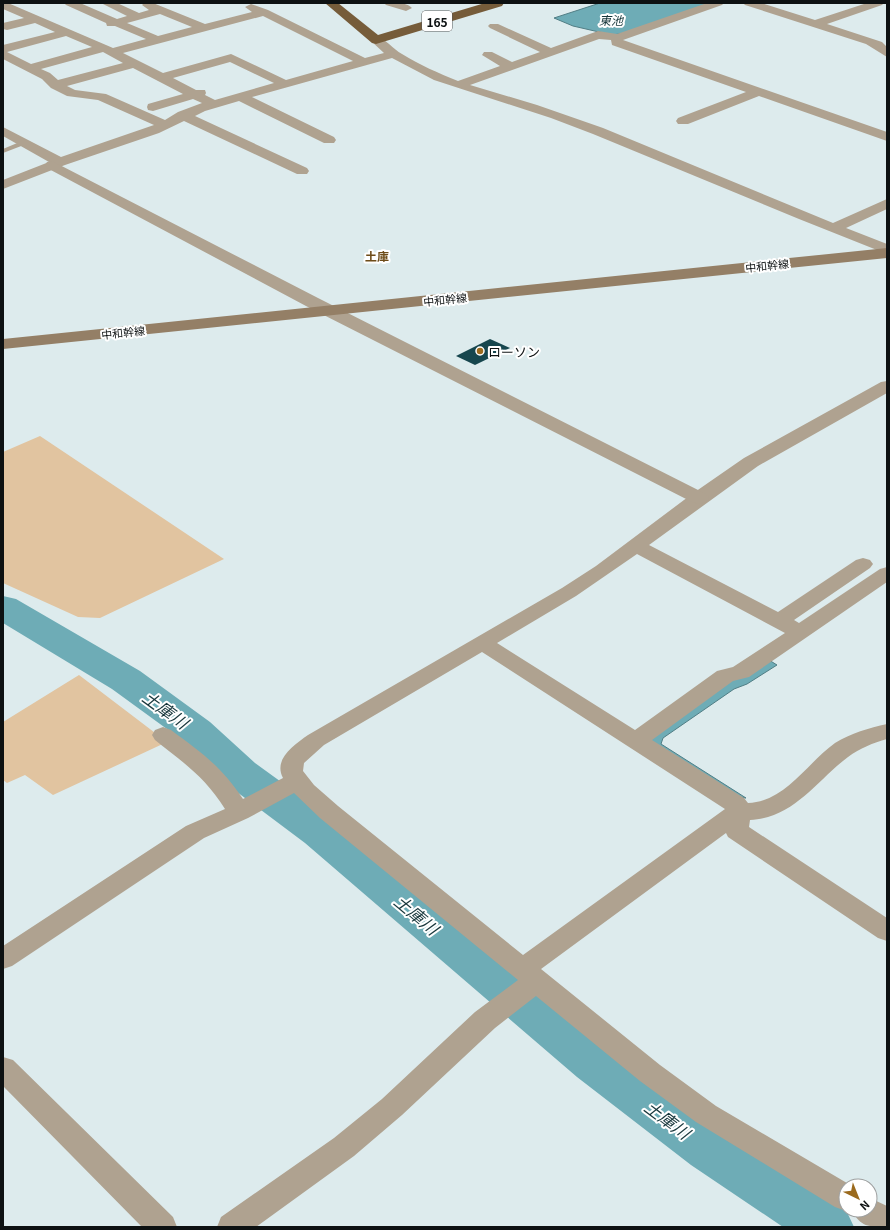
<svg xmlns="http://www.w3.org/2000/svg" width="890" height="1230" font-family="Georgia,'Noto Sans JP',serif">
<rect width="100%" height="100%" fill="#ddebed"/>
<!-- green -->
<path fill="#e1c4a0" d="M 40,436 L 224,559 L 100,618 L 78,617 L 3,583 L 3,452 Z
M 79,675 L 167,742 L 53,795 L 25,775 L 7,783 L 3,780 L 3,722 Z"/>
<!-- water -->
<path fill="#6eacb6" stroke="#517e85" d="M 600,3 L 711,3 L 627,33 L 612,35 L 573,26 L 554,18 Z
M 769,660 L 777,665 L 747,684 L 734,689 L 663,738 L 661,744 L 746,798 L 736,797 L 648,741 L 728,680 Z"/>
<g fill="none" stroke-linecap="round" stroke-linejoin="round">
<!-- river -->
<path fill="#6eacb6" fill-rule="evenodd" d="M 3,596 L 16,599 L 140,671 L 210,722 L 255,763 L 335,821 L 611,1049 L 727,1135 L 846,1210 L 854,1227 L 783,1227 L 691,1165 L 577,1077 L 305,843 L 225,783 L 182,740 L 112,689 L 3,623 Z"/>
</g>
<!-- building -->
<path fill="#16464e" d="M 490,339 L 510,348 L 475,365 L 456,356 Z"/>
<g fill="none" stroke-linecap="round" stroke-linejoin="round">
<!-- service -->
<path fill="#afa290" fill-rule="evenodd" d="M 22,141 L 29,143 L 3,153 L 3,149 Z"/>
<!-- minor -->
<path fill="#afa290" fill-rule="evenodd" d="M 3,3 L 8,3 L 113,48 L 146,39 L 115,26 L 107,26 L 106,23 L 66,5 L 64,3 L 80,3 L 117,19 L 127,16 L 101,3 L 117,3 L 139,13 L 149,10 L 142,5 L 144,3 L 153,3 L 205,24 L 252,12 L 245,7 L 251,4 L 268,10 L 365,58 L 384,53 L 370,40 L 376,36 C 386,39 393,49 402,54 C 420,65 438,73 458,81 L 500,66 L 482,55 L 484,52 L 492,52 L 512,62 L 540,52 L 490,28 L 488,26 L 490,24 L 498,24 L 551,48 L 598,31 L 617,34 L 707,3 L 724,3 L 722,5 L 623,40 L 887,132 L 887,141 L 759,96 L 688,124 L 678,124 L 676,121 L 678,118 L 746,92 L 612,45 L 611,40 L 599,39 L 470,85 L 537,105 L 603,128 L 833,223 L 887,199 L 887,209 L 846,228 L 887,244 L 887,254 L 799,219 L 593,134 L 551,118 L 434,80 L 392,58 L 252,97 L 334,137 L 336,140 L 334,143 L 324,143 L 239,101 L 205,111 L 195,116 L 307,168 L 309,171 L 307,174 L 297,174 L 184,121 L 159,133 L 65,165 L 3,189 L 3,180 L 49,162 L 3,136 L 3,127 L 61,157 L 154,125 L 98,100 L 67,96 L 51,88 L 42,79 L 3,59 L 3,45 L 55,32 L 35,23 L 7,30 L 3,29 L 3,23 L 24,18 L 3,9 ZM 160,14 L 192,27 L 158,36 L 127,23 ZM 263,16 L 353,61 L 286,80 L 231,54 L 163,73 L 123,53 ZM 66,36 L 92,47 L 31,64 L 7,52 ZM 103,52 L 123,63 L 58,80 L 50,73 L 41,69 ZM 230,62 L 274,83 L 215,100 L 205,95 L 206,93 L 205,90 L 196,90 L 173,78 ZM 133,68 L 183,94 L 148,104 L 147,107 L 148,110 L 153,111 L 193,99 L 202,103 L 178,112 L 165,120 L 106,94 L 75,90 L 67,86 Z
M 384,3 C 393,3 405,1 412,8 L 406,11 L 386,5 Z
M 743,3 L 761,3 L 815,20 L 867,3 L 884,3 L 882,5 L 827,24 L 882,42 L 887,47 L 887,57 L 866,44 L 745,5 Z
M 887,381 L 887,393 L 758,466 L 649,545 L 778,612 L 856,560 L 863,558 L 870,560 L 873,564 L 870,568 L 794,620 L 799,623 L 880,569 L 887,567 L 887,582 L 749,677 L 733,681 L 652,740 L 744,798 L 748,803 C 785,802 807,763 835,743 C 851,733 869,728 887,724 L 887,739 C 873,743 860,748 848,757 C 816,781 794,818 750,820 L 749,827 L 887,918 L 887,941 L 878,938 L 728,837 L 726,833 L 541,969 L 660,1065 L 716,1106 L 852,1186 L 846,1186 L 846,1210 L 849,1210 L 846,1211 L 835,1207 L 696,1122 L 640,1081 L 536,996 L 495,1028 L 402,1115 L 354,1156 L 256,1227 L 217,1227 L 221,1217 L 334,1138 L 382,1099 L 475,1012 L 518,980 L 320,818 L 294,793 L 248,818 L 204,838 L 12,966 L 3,969 L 3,946 L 186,826 L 225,809 C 205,777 184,763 155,740 L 152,735 L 155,730 L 163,727 L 171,730 C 202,753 221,766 243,799 L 283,778 C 273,759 294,745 308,735 L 562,588 L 596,566 L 692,494 L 744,458 L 881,382 ZM 637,554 L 785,633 L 733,667 L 717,671 L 635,730 L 497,643 L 576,596 ZM 482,652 L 725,809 L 523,955 L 338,806 L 314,785 L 303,771 L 304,763 L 324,745 Z
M 3,1057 L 13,1060 L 173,1217 L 177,1227 L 142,1227 L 3,1086 Z
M 870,1198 L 887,1206 L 887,1227 C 869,1227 860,1227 852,1210 L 870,1210 Z"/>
<!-- tertiary -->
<path fill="#afa290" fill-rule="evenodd" d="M 52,161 L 318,298 L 706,494 L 709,498 L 706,502 L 699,504 L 692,502 L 306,306 L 47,168 L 45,165 L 47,162 Z"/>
<!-- secondary -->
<path fill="#947f66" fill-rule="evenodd" d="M 887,248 L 887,258 L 3,349 L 3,339 Z"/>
<!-- trunk -->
<path fill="#765c3a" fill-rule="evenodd" d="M 325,3 L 338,3 L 378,35 L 485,3 L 504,3 L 502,6 L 376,44 L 372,43 Z"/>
</g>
<!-- markers -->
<circle fill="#9b6a1d" stroke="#fff" stroke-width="1.5" cx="480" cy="351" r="4"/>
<g text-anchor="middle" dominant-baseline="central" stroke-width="4" stroke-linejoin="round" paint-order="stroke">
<!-- far-street labels -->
<g font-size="11" fill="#0d1112" stroke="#fff">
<text transform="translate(767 265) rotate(-6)">中和幹線</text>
<text transform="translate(445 299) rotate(-6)">中和幹線</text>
<text transform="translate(123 332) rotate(-6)">中和幹線</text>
</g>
<!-- far-water labels -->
<g font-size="12" font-style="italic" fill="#17363b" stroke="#fff">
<text x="611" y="19">東池</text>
</g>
<!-- shield labels -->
<rect fill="#fff" stroke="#565859" stroke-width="1" x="422" y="11" width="30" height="20" rx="3"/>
<g font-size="12" font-weight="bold" fill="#0d1112">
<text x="437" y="21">165</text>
</g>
<!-- far-neighbourhood labels -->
<g font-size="12" font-weight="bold" fill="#6e4c19" stroke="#fff">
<text x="377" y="255">土庫</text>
</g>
<!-- poi labels -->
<g font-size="13" fill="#0d1112" stroke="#fff" text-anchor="start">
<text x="488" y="351">ローソン</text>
</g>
<!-- near-water labels -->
<g font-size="17" font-style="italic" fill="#17363b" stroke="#fff">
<text transform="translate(166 709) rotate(36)">土庫川</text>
<text transform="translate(417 914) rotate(40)">土庫川</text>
<text transform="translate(668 1119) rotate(37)">土庫川</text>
</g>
</g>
<!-- border -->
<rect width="890" height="1230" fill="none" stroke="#0d1112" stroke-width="8"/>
<!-- north arrow -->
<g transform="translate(858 1198) rotate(137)"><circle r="19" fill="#ffffff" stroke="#9ea0a0"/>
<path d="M0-3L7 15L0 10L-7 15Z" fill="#9b6a1d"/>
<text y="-6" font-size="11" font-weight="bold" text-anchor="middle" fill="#0d1112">N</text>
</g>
</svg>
